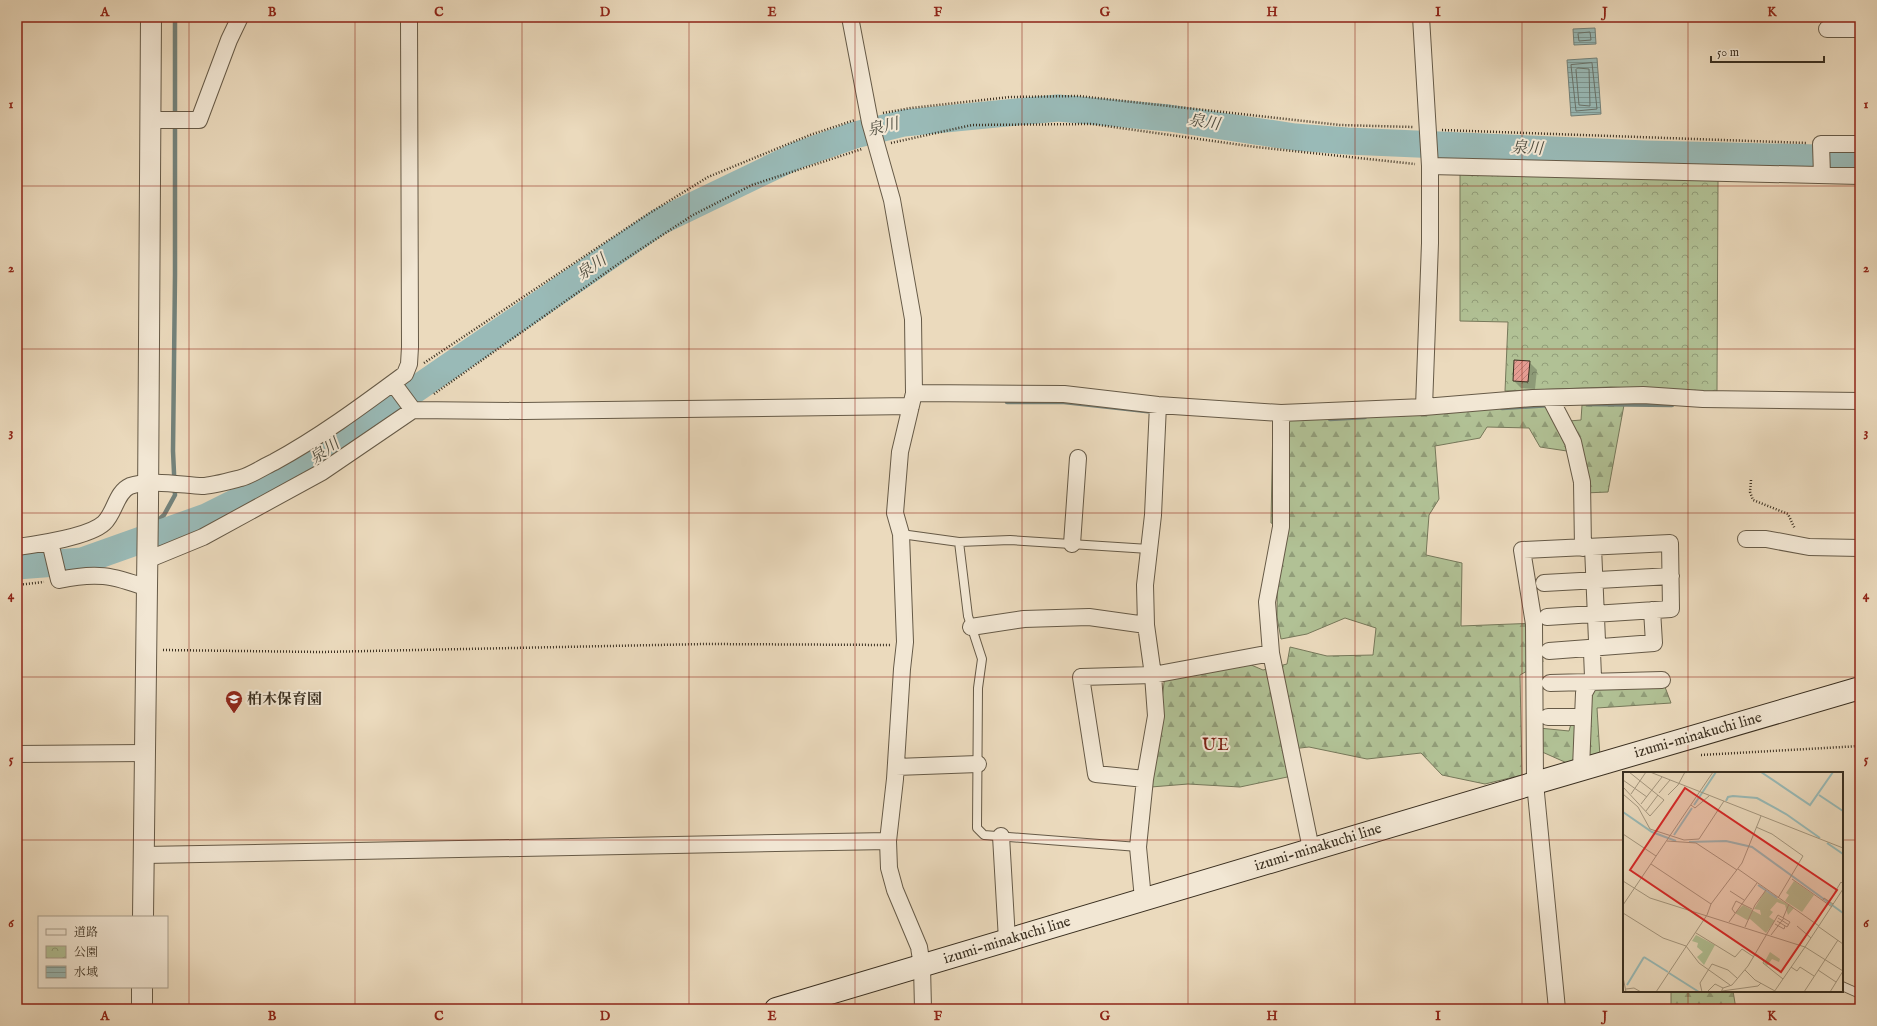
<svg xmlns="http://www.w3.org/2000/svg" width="1877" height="1026" font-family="'IM FELL English','Noto Serif JP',serif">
<defs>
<pattern id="forest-firs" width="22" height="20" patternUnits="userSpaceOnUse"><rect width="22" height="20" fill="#b1c195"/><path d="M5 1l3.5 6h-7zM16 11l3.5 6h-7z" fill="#919d79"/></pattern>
<pattern id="park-crowns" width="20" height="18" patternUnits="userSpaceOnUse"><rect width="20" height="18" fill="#b1c195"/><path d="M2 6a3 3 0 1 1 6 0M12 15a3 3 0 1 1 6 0" fill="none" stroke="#919d79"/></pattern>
<pattern id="water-rules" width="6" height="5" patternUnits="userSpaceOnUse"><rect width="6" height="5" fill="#99bab7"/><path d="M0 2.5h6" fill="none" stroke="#7e9894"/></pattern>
<pattern id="building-hatch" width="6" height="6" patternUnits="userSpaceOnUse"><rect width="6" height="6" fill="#e59d93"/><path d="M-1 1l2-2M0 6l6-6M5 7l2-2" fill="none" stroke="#bb8078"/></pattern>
</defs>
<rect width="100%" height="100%" fill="#ebdabd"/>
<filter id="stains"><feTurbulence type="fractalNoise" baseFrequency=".005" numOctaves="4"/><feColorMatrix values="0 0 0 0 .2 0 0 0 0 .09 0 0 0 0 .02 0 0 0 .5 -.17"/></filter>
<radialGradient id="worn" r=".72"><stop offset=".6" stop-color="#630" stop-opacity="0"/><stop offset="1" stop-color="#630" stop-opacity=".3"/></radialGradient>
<!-- forest -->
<path fill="url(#forest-firs)" stroke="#76785a" d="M 1544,404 L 1557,422 L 1581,420 L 1582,405 L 1624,405 L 1608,492 L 1584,493 L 1567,451 L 1540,447 L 1529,428 L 1487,427 L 1480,438 L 1435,446 L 1439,499 L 1429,515 L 1426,555 L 1462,563 L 1461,626 L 1538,623 L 1543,662 L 1520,675 L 1522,775 L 1485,784 L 1442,775 L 1421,753 L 1367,759 L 1309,747 L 1282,750 L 1292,776 L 1240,787 L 1188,784 L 1151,787 L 1166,667 L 1237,659 L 1263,670 L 1287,664 L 1290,647 L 1327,656 L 1373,655 L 1376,628 L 1345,618 L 1307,634 L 1281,639 L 1277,617 L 1278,525 L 1271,523 L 1273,420 Z
M 1612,687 L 1665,687 L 1671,703 L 1597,708 L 1600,757 L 1567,763 L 1540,751 L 1539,728 L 1569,731 L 1580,692 Z
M 1671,991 L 1733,991 L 1736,1009 L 1671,1009 Z"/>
<!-- park -->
<path fill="url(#park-crowns)" stroke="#76785a" d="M 1460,173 L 1718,180 L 1717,392 L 1611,387 L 1505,391 L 1508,322 L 1460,321 Z"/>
<!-- water -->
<path fill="url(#water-rules)" stroke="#73827b" d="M 1595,28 L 1596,44 L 1574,45 L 1573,29 Z
M 1597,58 L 1601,114 L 1571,116 L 1567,60 Z"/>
<!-- shadow -->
<path fill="#0003" d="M 1529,362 L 1537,370 L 1535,389 L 1521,388 L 1514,381 Z"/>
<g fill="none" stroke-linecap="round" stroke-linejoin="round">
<!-- shore -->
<path stroke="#6a746c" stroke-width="1" d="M 1579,33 L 1590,32 L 1591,40 L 1579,41 L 1578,34 Z
M 1592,63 L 1597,109 L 1576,111 L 1571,65 Z
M 1578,68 L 1589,69 L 1590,106 L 1579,105 L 1576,70 Z"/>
<!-- stream -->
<path stroke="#73827b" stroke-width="4.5" d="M 1007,402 L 1064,402 L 1155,412
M 1588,404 L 1672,405
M 1502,408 L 1550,405
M 1330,419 L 1365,417
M 154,524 L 164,515 L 175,495 L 173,451 L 175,275 L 175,17
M 126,547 L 142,533"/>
<!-- river -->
<path stroke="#99bab7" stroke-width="27" d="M 17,566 L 82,561 L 206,517 L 294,473 L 659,222 L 798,155 L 855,135 L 904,123 L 1058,108 L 1169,118 L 1295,137 L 1347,141 L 1646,154 L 1860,159"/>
</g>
<!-- building -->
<path fill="url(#building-hatch)" stroke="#3a2f20" d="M 1514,360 L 1530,361 L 1528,382 L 1513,381 Z"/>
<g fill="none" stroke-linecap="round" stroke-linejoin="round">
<defs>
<path id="service" d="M 901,534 L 959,542 L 1010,540 L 1149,549
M 959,542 L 968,616 L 982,659 L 978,688 L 977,828 L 984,835 L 1138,847
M 1842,986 L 1860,994"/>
<path id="minor" d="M 850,17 L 870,122 L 892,200 L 913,319 L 914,393 L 900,452 L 895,513 L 901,534 L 905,642 L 902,669 L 895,779 L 888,841 L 889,868 L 895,890 L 919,947 L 922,966 L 923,1009
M 1421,17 L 1430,166 L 1430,243 L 1424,407
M 1827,29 L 1860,29
M 150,120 L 199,120 L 229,40 L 240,17
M 1430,166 L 1860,176
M 1822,175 L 1821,144 L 1860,144
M 393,383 L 413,410
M 914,393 L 1064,394 L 1158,405 L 1281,413 L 1424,407 L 1533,398 L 1643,395 L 1703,399 L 1860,401
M 1550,398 L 1573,442 L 1582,482 L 1583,548
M 1281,413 L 1281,527 L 1267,602 L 1271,653 L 1311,849
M 1746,539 L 1766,539 L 1809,547 L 1860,548
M 50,542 L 59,580 C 96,572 112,575 147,588
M 1072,544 L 1078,458
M 17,547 C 38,544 89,537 104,523 C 115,513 116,492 130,486 C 149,479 182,485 202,486 C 211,486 233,480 241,478 C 252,475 263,467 274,462 C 320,437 363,405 405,374 L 409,364 L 410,347 L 409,17
M 147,560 L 203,537 L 322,472 L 413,410 L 523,411 L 911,406
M 1544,583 L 1671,576
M 1547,617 L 1671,609 L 1670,543 L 1522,550 L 1534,624 L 1535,783 L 1557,1009
M 971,627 L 1024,619 L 1089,617 L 1146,625
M 1549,651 L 1654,643 L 1652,610
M 1550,683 L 1662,680
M 1548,717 L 1583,717
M 17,754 L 145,753
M 896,767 L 978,764
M 1581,769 L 1584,693 L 1593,677 L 1592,652 L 1597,641 L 1593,547
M 1145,779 L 1096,774 L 1081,677 L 1153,675 L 1271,653
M 1001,836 L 1007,940
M 144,855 L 888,841
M 1143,899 L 1138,847 L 1145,779 L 1156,716 L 1153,675 L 1146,625 L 1145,585 L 1153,515 L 1158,405"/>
<path id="tertiary" d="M 143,917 L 148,504 L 151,17
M 142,1009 L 142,987"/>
<path id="secondary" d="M 776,1009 L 1535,783 L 1860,688"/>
</defs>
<!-- service casing -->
<use href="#service" stroke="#665a47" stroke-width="10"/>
<!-- minor casing -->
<use href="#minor" stroke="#665a47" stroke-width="18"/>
<!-- tertiary casing -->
<use href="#tertiary" stroke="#665a47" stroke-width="22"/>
<!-- secondary casing -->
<use href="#secondary" stroke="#3a2f20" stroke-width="24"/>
<!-- path -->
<path stroke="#3a2f20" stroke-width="2.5" stroke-dasharray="1 2" stroke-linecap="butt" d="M 883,113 L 911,108 L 1010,97 L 1079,96 L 1340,125 L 1413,127
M 1442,130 L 1807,143
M 891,143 L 972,125 L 1092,124 L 1256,147 L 1415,164
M 424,363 L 648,214 L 708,177 L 810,135 L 855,120
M 434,394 L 621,262 L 693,215 L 752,185 L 862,149
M 1751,480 L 1750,492 L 1753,500 L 1788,514 L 1795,529
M 17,585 L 44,582
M 163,650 L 320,652 L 705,644 L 890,645
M 1701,755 L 1860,746"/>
<!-- service -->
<use href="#service" stroke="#f2e7d4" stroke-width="8"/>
<!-- minor -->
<use href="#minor" stroke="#f2e7d4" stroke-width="16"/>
<!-- tertiary -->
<use href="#tertiary" stroke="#f2e7d4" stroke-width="20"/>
<!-- secondary -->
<use href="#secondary" stroke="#f2e7d4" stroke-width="22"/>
</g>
<!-- grid -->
<path fill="none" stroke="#8f2418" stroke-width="1" stroke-opacity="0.55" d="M 189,17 L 189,1009M 355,17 L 355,1009M 522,17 L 522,1009M 689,17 L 689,1009M 855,17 L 855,1009M 1022,17 L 1022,1009M 1188,17 L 1188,1009M 1355,17 L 1355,1009M 1522,17 L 1522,1009M 1688,17 L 1688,773M 17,186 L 1860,186M 17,349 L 1860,349M 17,513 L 1860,513M 17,677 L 1860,677M 17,840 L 1624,840M 1842,840 L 1860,840M 1688,991 L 1688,1009"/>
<!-- icons -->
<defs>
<symbol id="school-pin" viewBox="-11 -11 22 30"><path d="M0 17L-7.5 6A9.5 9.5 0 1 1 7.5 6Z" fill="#8f2418" stroke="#f2e7d4"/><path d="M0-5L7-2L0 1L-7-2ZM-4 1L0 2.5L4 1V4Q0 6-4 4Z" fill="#fff"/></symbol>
</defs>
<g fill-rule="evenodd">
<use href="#school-pin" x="224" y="689" width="20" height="27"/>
</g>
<g text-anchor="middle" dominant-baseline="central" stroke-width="4" stroke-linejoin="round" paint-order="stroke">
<!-- poi labels -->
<g font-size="15" font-weight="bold" fill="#3a2f20" stroke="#f2e7d4" text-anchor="start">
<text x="247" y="699">柏木保育園</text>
</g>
<!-- street labels -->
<g font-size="15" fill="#3a2f20" stroke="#f2e7d4">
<text transform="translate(1698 735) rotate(-16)">izumi-minakuchi line</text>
<text transform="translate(1318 847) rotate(-17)">izumi-minakuchi line</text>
<text transform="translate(1007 940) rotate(-17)">izumi-minakuchi line</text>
</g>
<!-- water labels -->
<g font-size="16" font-style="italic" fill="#4d4b3e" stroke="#f2e7d4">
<text transform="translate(1204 123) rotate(9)">泉川</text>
<text transform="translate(883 128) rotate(-14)">泉川</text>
<text transform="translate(1527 149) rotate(3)">泉川</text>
<text transform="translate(592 268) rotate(-35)">泉川</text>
<text transform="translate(325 452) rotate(-35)">泉川</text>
</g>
<!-- quarter labels -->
<g font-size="17" letter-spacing="1" fill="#7a1f14" stroke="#f2e7d4">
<text x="1216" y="745">UE</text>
</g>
</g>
<!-- overview -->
<g transform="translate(1623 772)">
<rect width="220" height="220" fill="#ebdabd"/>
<path d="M 142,119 L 171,136 L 165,143 L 162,133 L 154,130 L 147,138 L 150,140 L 146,145 L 152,149 L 143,161 L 127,147 L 124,148 L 112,141 L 120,133 L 138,143 L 137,138 L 131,137 ZM 73,163 L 92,173 L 81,193 L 74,185 L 80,180 L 74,175 L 75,171 L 69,169 ZM 147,180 L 157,187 L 156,190 L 149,187 L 144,194 L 141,191 Z" fill="#b1c195"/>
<path d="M 171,109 L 191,123 L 179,140 L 162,129 L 166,123 L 163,121 Z" fill="#b1c195"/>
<path fill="none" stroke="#99bab7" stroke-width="2" d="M 138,0 L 187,33 L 210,0M 196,23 L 220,39M 103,29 L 105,25 L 110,24 L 134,26 L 163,42 L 197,66M 71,33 L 93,0M 0,40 L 29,60 L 53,69M 51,63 L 69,36M 66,70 L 103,69 L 129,75 L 220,141M 204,71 L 220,82M 135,113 L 154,126M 21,185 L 45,200M 46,201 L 76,220M 4,213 L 21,185"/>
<path fill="none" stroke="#a4967e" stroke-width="1" d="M 27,0 L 220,76M 0,8 L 24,25M 0,15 L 27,44 L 41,28 L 6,0M 36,21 L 47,8M 0,22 L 15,35 L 27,57 L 61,68 L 76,67 L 101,29M 8,22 L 23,0M 45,23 L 55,13 L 62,0M 18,32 L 39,5M 68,33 L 72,36 L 86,24M 23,39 L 35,23M 133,55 L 149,62 L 180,84 L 155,126M 0,62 L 33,84M 44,69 L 73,71 L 114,98M 28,92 L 88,132M 115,97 L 196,154M 169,107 L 209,135M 0,109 L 27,126 L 182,175 L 220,199M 107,119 L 121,128M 212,120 L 218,110 L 220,112M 200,128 L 201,126 L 210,132M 0,133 L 90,0M 0,141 L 40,166 L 63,174 L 76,191 L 107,213M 112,141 L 109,137 L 113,129 L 129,137M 155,146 L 166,153M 160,146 L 166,132M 106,150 L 134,111M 152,152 L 161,157 L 162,154M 174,154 L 188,166M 122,155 L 132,133 L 143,118M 196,155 L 220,172M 73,161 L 112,185 L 119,177 L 131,185M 148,163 L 161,146M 182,175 L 220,117M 133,182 L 141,188 L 140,191 L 160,207M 168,195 L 174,199 L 177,195 L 191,204M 122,198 L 132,208 L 152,219M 195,198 L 213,210M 0,205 L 3,220M 3,217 L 11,216 L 18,220M 85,219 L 92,212 L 100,216M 99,219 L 135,214 L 138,211M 33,220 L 84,143 L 88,132 L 119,91 L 138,44M 79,220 L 77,211 L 89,192 L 105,198 L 114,206M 98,220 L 100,216 L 109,213 L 125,194 L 155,143 L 167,150 L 164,155 L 154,149M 151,220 L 182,175M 181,220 L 215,168M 207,220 L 220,199"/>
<path fill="#d62828" fill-opacity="0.15" stroke="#d62828" stroke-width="2" d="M 62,16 L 214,118 L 158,200 L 7,98 Z"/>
<rect width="220" height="220" fill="none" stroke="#3a2f20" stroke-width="2"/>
</g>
<!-- margin -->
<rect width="1877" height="1026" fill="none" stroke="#ebdabd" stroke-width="44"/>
<!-- legend -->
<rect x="38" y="916" width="130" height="72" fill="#f2e7d4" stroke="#a89d8c"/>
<rect x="46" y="929" width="20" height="6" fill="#f2e7d4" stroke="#a89d8c"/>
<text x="74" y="936" font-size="12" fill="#3a2f20">道路</text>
<rect x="46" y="946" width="20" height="12" fill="url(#park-crowns)" stroke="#a89d8c"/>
<text x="74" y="956" font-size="12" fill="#3a2f20">公園</text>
<rect x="46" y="966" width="20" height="12" fill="url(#water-rules)" stroke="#a89d8c"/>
<text x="74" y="976" font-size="12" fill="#3a2f20">水域</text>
<!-- scale -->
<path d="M1711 56v6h113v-6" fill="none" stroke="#3a2f20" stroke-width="2"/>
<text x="1717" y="56" font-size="12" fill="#3a2f20" stroke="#f2e7d4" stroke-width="3" paint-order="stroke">50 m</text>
<rect x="22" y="22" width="1833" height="982" fill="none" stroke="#8f2418" stroke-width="1.5"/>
<g font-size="13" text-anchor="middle" font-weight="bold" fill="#8f2418">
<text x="105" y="16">A</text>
<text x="272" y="16">B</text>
<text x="439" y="16">C</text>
<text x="605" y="16">D</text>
<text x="772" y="16">E</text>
<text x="938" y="16">F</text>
<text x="1105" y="16">G</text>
<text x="1272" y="16">H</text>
<text x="1438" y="16">I</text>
<text x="1605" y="16">J</text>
<text x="1772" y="16">K</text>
<text x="11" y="108">1</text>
<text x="1866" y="108">1</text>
<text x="11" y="272">2</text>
<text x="1866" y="272">2</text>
<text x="11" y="436">3</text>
<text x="1866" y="436">3</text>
<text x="11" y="599">4</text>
<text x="1866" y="599">4</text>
<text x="11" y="763">5</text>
<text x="1866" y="763">5</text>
<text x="11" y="927">6</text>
<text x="1866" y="927">6</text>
<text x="105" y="1020">A</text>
<text x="272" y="1020">B</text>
<text x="439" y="1020">C</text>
<text x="605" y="1020">D</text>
<text x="772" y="1020">E</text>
<text x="938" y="1020">F</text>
<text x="1105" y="1020">G</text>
<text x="1272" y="1020">H</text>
<text x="1438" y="1020">I</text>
<text x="1605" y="1020">J</text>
<text x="1772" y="1020">K</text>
</g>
<rect width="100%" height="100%" filter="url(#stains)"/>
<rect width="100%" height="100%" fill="url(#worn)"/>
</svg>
